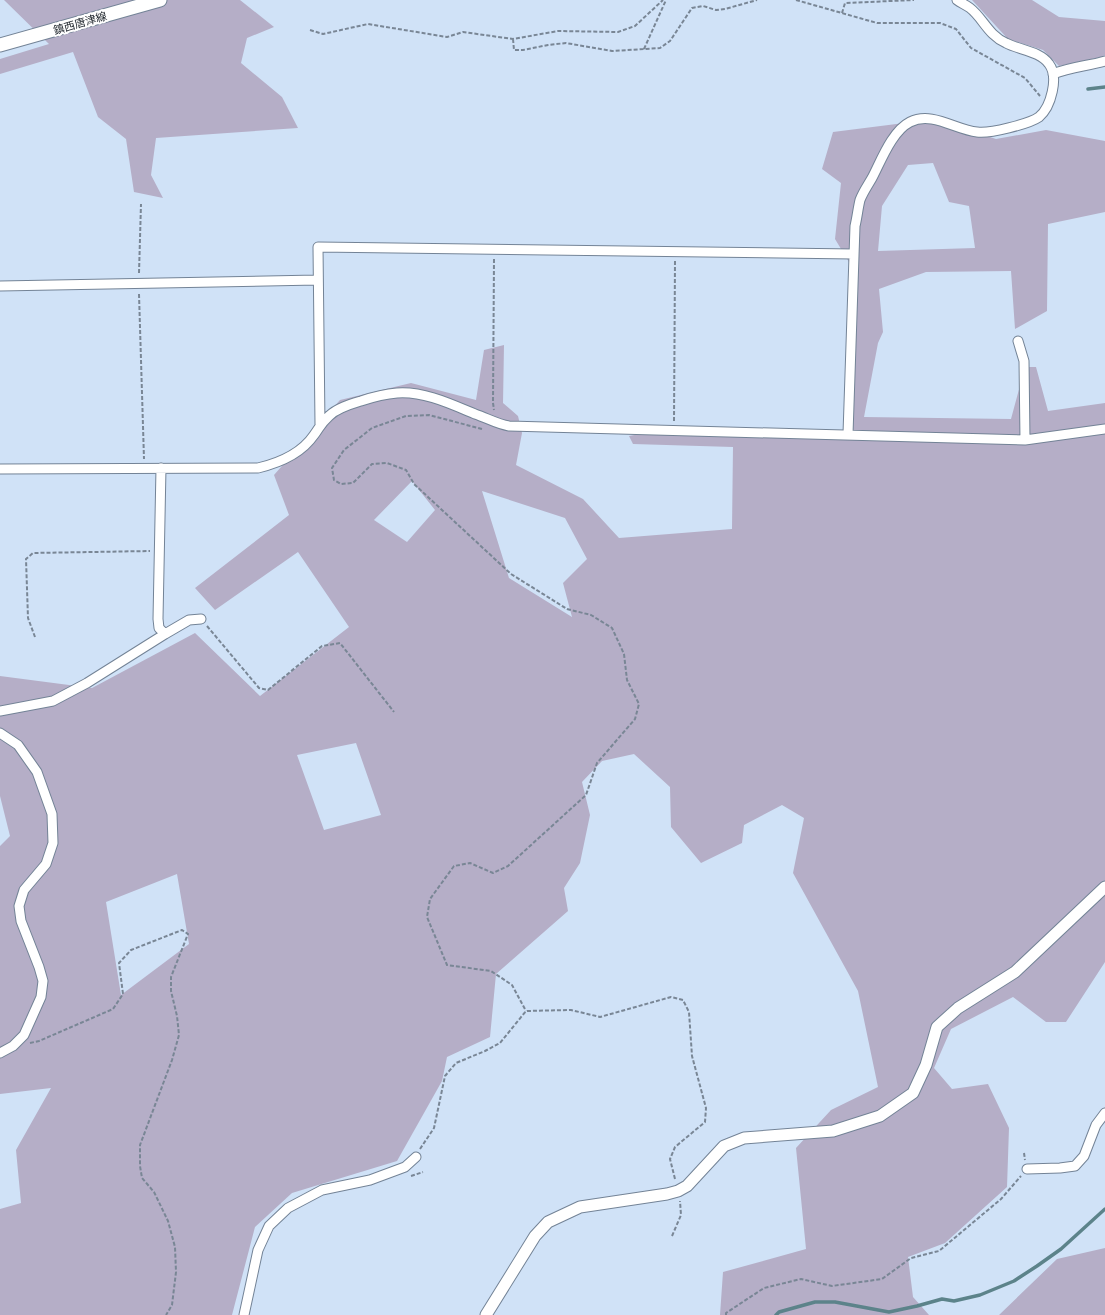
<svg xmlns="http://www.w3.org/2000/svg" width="1105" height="1315" font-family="Poppins,'Noto Sans JP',sans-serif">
<rect width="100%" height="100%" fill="#d0e2f7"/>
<!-- green -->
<path fill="#b5aec7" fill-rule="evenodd" d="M 4,0 L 240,0 L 274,27 L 247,38 L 241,63 L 282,97 L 298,128 L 156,138 L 151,175 L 163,198 L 134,192 L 126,139 L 98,117 L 73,52 L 0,74 L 0,59 L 49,44 Z
M 972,0 L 1032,0 L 1059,17 L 1105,21 L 1105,55 L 1101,57 L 1059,66 L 1043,50 L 1008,39 Z
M 936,119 L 996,139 L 1046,130 L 1105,141 L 1105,212 L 1048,224 L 1047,311 L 1015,329 L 1011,271 L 926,272 L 879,289 L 883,332 L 878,343 L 864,417 L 1011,419 L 1025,367 L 1036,367 L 1048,411 L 1105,403 L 1105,962 L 1066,1022 L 1046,1022 L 1013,997 L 951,1029 L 934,1068 L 952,1089 L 988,1084 L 1009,1128 L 1007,1187 L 945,1243 L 908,1257 L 913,1297 L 929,1315 L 720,1315 L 723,1272 L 806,1249 L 796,1148 L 831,1110 L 878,1087 L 858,991 L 793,873 L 804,818 L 782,805 L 744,825 L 742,843 L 701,863 L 671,827 L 670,787 L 634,754 L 602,761 L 582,782 L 590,815 L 580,863 L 564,888 L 568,911 L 496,974 L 490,1037 L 447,1057 L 442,1081 L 397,1161 L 292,1193 L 255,1227 L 232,1315 L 0,1315 L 0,1209 L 21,1203 L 16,1150 L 51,1088 L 0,1094 L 0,846 L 10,836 L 0,796 L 0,676 L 92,688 L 195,633 L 260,696 L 349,627 L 298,552 L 215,610 L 195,588 L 289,515 L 274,475 L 340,400 L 411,383 L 476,400 L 484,350 L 504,345 L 503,403 L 518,416 L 522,433 L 516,465 L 583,499 L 619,538 L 732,529 L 733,447 L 633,444 L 629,436 L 675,427 L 847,438 L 855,272 L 835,239 L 841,183 L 822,169 L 833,132 ZM 933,163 L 949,202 L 969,206 L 975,248 L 878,251 L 882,206 L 908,165 ZM 412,481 L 435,510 L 407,542 L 374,520 ZM 482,491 L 565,518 L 587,559 L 563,583 L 572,617 L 509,578 ZM 356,743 L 381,815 L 324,830 L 297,755 ZM 177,874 L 189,944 L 121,995 L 106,902 Z
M 1105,1248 L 1105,1315 L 999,1315 L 1057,1259 Z"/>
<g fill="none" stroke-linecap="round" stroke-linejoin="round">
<!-- stream -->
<path stroke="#5c838a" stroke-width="3.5" d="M 1088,89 L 1105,87
M 776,1315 L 779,1312 L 815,1302 L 835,1302 L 889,1312 L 917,1306 L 942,1299 L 954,1301 L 980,1295 L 1014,1281 L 1037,1266 L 1061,1249 L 1105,1209"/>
<defs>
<path id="minor" d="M 1053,74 C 1070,67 1088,66 1105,61
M 0,286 L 317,280
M 1018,341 L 1024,361 L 1025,440
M 320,424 L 318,247 L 854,254
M 848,434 L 855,226 C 857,218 858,208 860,200 C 863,192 868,185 872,178 C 881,161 892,131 910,122 C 932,111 956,130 977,132 C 989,134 1029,124 1039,117 C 1051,107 1059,77 1049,64 C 1040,51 1019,50 1006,43 C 988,35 983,18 970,8 C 966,5 961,3 957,0
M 161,468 L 158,619 L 159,628 L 165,634 L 189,620 L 201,619
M 0,469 L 258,468 C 279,463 301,454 314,435 C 320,427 321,423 329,416 C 337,408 351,404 361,401 C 373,397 384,394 397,393 C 424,391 451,404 475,414 C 487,418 497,424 509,426 L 1025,440 L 1105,429
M 0,711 L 53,701 L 87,683 L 165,634
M 0,733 L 18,745 L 37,772 L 52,814 L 53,843 L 46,864 L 24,890 L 19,906 L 21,921 L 39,967 L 43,981 L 41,997 L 24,1035 L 13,1046 L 0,1053
M 1027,1169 L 1060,1168 L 1075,1166 L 1084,1156 L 1096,1125 L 1105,1113
M 244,1315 L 258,1250 L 269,1226 L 288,1208 L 322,1190 L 370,1180 L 405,1167 L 416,1157"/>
<path id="tertiary" d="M 486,1315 L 535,1236 L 548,1222 L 580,1207 L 667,1194 L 678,1191 L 687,1186 L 724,1146 L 744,1138 L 833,1131 L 880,1116 L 913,1093 L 926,1065 L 937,1027 L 958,1008 L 1015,972 L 1105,887"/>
<path id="secondary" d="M 0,45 L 160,0"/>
</defs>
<!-- minor casing -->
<use href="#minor" stroke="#738396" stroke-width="11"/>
<!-- tertiary casing -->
<use href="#tertiary" stroke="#738396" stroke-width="13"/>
<!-- secondary casing -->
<use href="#secondary" stroke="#738396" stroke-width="15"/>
<!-- path -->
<path stroke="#798695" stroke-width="2" stroke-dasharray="4 2" stroke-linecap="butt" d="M 796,0 L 877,23 L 940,23 L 956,29 L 971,48 L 1025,78 L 1040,96
M 842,13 L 845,3 L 914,0
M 310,30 L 323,34 L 368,24 L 447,37 L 463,32 L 513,39 L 558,31 L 618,32 L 635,26 L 663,0
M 513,39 L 514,50 L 523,50 L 548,45 L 566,43 L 612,51 L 660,48 L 670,41 L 692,8 L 703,6 L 716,10 L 725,9 L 757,0
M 644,49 L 666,0
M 494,259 L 493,403 L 494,410
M 139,273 L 141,204
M 139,294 L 144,459
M 674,421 L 675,261
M 482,429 L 429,415 L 406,416 L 372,428 L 344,450 L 332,468 L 334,480 L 341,484 L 353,483 L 372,464 L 387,463 L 406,470 L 414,484 L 511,574 L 567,609 L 591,615 L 612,628 L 624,654 L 627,680 L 639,704 L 635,719 L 597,763 L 586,795 L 508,866 L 493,873 L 470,863 L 454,866 L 430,899 L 427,917 L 447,965 L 491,971 L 512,985 L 526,1011
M 207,626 L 259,688 L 268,690 L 322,646 L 340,643 L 394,712
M 35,637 L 28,618 L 26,559 L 33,553 L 150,551
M 30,1043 L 39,1041 L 113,1009 L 123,994 L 119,963 L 131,950 L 182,930 L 188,934 L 171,977 L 171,991 L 177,1016 L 179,1035 L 172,1060 L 140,1145 L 140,1166 L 142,1178 L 154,1192 L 168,1221 L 175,1247 L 176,1272 L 172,1305 L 166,1315
M 420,1149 L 434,1128 L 445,1076 L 456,1063 L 485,1051 L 500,1043 L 526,1011 L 571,1010 L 600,1017 L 671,997 L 683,1000 L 689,1012 L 692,1056 L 706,1108 L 705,1122 L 675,1147 L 670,1159 L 675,1179
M 1024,1153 L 1025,1160
M 411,1176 L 423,1172
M 672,1236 L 681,1215 L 680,1201
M 726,1315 L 726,1313 L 764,1288 L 801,1279 L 832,1286 L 882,1279 L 911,1258 L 939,1251 L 1001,1199 L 1021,1176"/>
<!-- minor -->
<use href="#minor" stroke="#fff" stroke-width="9"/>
<!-- tertiary -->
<use href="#tertiary" stroke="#fff" stroke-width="11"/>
<!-- secondary -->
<use href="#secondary" stroke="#fff" stroke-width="13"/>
</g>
<g text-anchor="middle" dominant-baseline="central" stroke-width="4" stroke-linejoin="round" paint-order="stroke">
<!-- street labels -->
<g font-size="11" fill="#161d24" stroke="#fff">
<text transform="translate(80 23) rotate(-16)">鎮西唐津線</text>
</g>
</g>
</svg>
